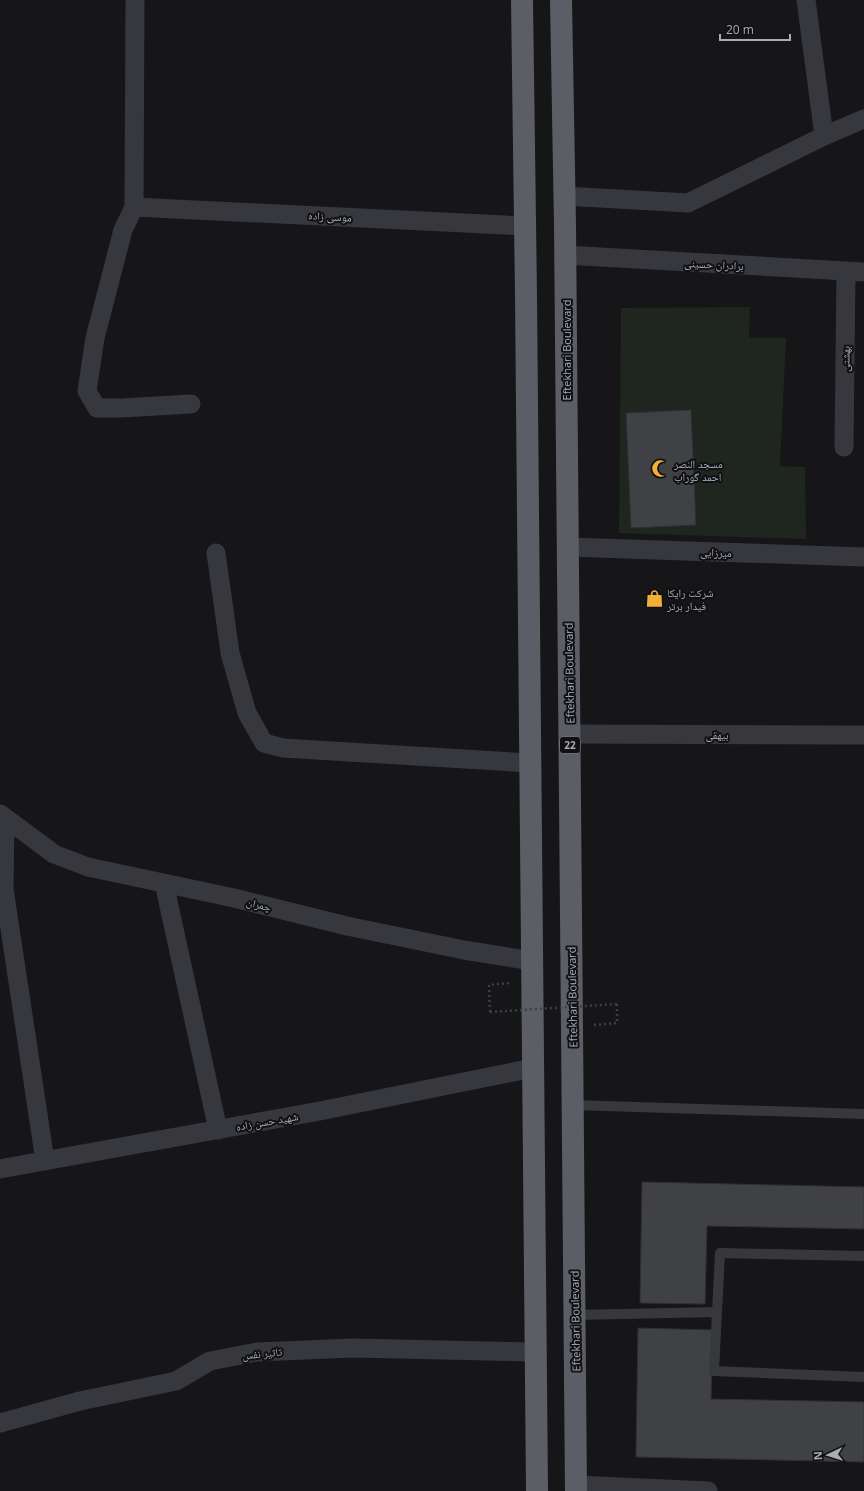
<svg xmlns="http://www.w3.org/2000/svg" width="864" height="1491" font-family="'Open Sans','Noto Naskh Arabic',sans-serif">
<rect width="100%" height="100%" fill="#161618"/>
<!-- green -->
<path fill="#1e261f" d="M 750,307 L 749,338 L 786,338 L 780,466 L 805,467 L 806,539 L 619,533 L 621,308 Z"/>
<!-- building -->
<path fill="#404145" stroke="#303034" d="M 691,410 L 696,525 L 631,528 L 626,413 Z
M 642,1182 L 864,1187 L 864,1229 L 707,1226 L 705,1304 L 640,1303 Z
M 638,1328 L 713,1330 L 711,1399 L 864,1402 L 864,1462 L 636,1457 Z"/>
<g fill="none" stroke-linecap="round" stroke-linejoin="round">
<!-- path -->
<path stroke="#3d3f44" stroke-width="2.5" stroke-dasharray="2 3" stroke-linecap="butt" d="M 490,1012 L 489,985 L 509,983
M 594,1025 L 617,1023 L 617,1004"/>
<!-- service -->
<path stroke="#37383d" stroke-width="10" d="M 573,1105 L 864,1114
M 864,1256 L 720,1253 L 714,1371 L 864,1377
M 575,1315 L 717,1312"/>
<!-- minor -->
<path stroke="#37383d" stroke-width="19" d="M 135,0 L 134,207 L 123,230 L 95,338 L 87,391 L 97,408 L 121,408 L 191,404
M 806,0 L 824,136
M 564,196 L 688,203 L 824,136 L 864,119
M 134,207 L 525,226
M 565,255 L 864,272
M 844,447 L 846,272
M 568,547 L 864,557
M 216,553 L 230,653 L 247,713 L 264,743 L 283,748 L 530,763
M 569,734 L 864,735
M 0,814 L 54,854 L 88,867 L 234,898 L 347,926 L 464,950 L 532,961
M 5,818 L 4,889 L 45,1161
M 164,883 L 218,1130
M 0,1169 L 320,1111 L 533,1068
M 0,1423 L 80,1401 L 176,1381 L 210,1361 L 257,1352 L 353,1348 L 536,1352
M 576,1485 L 708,1491"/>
<!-- trunk -->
<path stroke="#5b5e65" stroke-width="22" d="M 522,0 L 526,295 L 537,1491
M 561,0 L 565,225 L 576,1491"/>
<!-- path-bridge -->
<path stroke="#3d3f44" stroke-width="2.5" stroke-dasharray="2 3" stroke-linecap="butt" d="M 490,1012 L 617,1004"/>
</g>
<!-- icons -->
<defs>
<symbol id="mosque-bare" viewBox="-9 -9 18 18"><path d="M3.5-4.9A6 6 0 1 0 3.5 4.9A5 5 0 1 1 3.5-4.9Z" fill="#f2b134" stroke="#111113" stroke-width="2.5" paint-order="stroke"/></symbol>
<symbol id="shop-bare" viewBox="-9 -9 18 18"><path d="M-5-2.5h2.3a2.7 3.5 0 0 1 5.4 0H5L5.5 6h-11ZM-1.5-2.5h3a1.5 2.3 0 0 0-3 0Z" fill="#f2b134" stroke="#111113" stroke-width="2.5" paint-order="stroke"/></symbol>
</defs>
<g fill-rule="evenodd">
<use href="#mosque-bare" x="648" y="456" width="25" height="25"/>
<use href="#shop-bare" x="642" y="586" width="25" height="25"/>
</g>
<g text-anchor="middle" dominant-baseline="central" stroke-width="4" stroke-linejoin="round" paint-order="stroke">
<!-- shield labels -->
<rect fill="#111113" stroke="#7b7e86" stroke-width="1" x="560" y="737" width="20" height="16" rx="3"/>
<g font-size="10" font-weight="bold" fill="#a8adb8">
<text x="570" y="745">22</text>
</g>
<!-- street labels -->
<g font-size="11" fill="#a8adb8" stroke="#111113">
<text transform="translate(330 216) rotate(3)">موسی زاده</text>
<text transform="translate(714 264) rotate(3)">برادران حسینی</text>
<text transform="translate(566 350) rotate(-90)">Eftekhari Boulevard</text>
<text transform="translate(845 359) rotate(-89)">بهشتی</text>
<text transform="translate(716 552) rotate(2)">میرزایی</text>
<text transform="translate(569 673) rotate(-91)">Eftekhari Boulevard</text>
<text x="717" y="734">بیهقی</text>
<text transform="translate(259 904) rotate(14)">چمران</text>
<text transform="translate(572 997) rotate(-91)">Eftekhari Boulevard</text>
<text transform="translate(267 1121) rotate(-10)">شهید حسن زاده</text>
<text transform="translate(575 1321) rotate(-91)">Eftekhari Boulevard</text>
<text transform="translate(262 1353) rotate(-6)">تاثیر نفس</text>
</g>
<!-- poi labels -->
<g font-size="11" fill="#a8adb8" stroke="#111113" text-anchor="start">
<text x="674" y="463">مسجد النصر<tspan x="674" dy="13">احمد گوراب</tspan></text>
<text x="667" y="592">شرکت رایکا<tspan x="667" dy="13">فیدار برتر</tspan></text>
</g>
</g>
<!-- north arrow -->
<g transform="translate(828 1455) rotate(266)" stroke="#111113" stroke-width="3" paint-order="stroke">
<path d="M0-3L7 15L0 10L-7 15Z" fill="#a8adb8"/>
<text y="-6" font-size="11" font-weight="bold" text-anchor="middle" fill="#a8adb8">N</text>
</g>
<!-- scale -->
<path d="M720 34v6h70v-6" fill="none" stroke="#a8adb8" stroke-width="2"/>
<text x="726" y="34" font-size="12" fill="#a8adb8" stroke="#111113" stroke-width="3" paint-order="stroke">20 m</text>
</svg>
